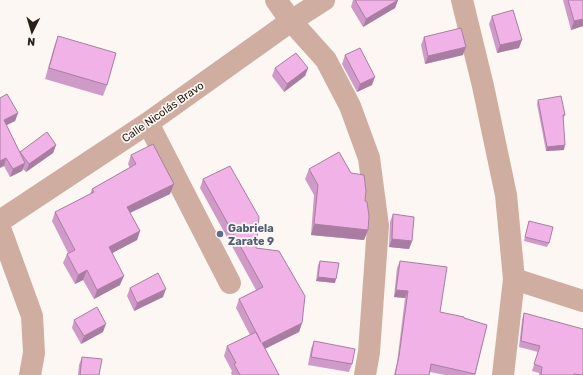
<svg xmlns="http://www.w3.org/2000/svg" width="583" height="375" font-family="Rubik,sans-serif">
<rect width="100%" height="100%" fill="#fcf7f2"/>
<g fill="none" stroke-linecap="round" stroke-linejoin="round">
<!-- minor -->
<path stroke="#d0ada1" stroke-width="22" d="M 276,0 L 291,21 L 326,60 L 350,106 L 369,158 L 378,226 L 369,352 L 365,375
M 462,0 L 483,86 L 506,195 L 514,279 L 503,375
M 148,123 L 230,283
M 0,221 L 148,123 L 291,21 L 324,0
M 0,228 L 32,316 L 34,353 L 30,375
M 514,279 L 583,301"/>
</g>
<!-- wall -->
<path fill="#cf9ac7" d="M 353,0 L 398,0 L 395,8 L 363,27 L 351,7 Z
M 563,0 L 583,0 L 583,26 L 571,30 Z
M 492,16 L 519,48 L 497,53 L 489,24 Z
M 58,36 L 107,85 L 103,96 L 45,79 L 54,47 Z
M 424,37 L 463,55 L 425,64 L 421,45 Z
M 345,55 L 372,85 L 357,92 L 342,64 Z
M 275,68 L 308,68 L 305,76 L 284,92 L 272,76 Z
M 0,98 L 18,113 L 15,121 L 6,125 L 20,152 L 56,145 L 53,153 L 26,172 L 23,169 L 22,171 L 10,177 L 4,166 Z
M 538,100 L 565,115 L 563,119 L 564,150 L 546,151 L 537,104 Z
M 131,155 L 170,194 L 130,213 L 140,231 L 137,240 L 112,253 L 120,285 L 94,299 L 83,280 L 75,284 L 63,263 L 67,254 L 68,253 L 52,221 L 55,212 L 90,194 L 92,189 L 130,168 L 128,164 Z
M 309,169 L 351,173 L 365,201 L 368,230 L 364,240 L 311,235 L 314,195 L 305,179 Z
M 203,179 L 256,248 L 302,323 L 299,332 L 265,349 L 279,375 L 232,375 L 231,373 L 232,371 L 224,356 L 227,346 L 250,335 L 236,308 L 239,299 L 256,290 L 200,188 Z
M 393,214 L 412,241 L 409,249 L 389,247 L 390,222 Z
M 529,221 L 549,243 L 547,247 L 524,241 Z
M 320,261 L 335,283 L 316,281 L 318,265 Z
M 400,261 L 440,312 L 464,318 L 487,325 L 475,375 L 445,375 L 430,372 L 429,375 L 394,375 L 397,363 L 405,298 L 394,297 L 397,268 Z
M 130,288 L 163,297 L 134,311 L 127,296 Z
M 524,313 L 583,375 L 539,375 L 539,373 L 532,371 L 538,352 L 519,347 L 522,320 Z
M 74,320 L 103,332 L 81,344 L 72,328 Z
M 314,341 L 352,364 L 349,372 L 308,365 L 311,349 Z
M 82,357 L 99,375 L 78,375 L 79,365 Z"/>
<!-- shaded-wall -->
<path fill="#a97da2" d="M 398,0 L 395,8 L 363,27 L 366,19 Z
M 583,19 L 583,26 L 571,30 L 574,21 Z
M 522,40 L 519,48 L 497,53 L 500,45 Z
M 466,47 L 463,55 L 425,64 L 428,56 Z
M 308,68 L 305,76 L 284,92 L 287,84 Z
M 375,77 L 372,85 L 357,92 L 360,84 Z
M 18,113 L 15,121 L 1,128 L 4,120 Z
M 56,145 L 53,153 L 26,172 L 29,164 Z
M 565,145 L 564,150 L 546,151 L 547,147 Z
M 6,158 L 4,166 L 0,168 L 0,161 Z
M 25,163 L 22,171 L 10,177 L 13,169 Z
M 174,184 L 170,194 L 123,216 L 127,207 Z
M 314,224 L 368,230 L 364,240 L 311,235 Z
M 140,231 L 137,240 L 105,257 L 109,247 Z
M 392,239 L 412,241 L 409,249 L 389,247 Z
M 87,270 L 83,280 L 75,284 L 78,275 Z
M 124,276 L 120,285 L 94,299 L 97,290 Z
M 318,277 L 336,279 L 335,283 L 316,281 Z
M 166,289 L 163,297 L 134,311 L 137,303 Z
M 396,290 L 408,291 L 405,298 L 394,297 Z
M 302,323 L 299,332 L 258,352 L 262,343 Z
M 106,324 L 103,332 L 81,344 L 84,336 Z"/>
<!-- building -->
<path fill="#f1b3e7" stroke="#a97da2" d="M 355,0 L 398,0 L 366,19 Z
M 568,0 L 583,0 L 583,19 L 574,21 Z
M 513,10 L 522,40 L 500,45 L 492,16 Z
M 461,28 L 466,47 L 428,56 L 424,37 Z
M 58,36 L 116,53 L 107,85 L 49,68 Z
M 360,48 L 375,77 L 360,84 L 345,55 Z
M 296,53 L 308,68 L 287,84 L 275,68 Z
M 7,94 L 18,113 L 4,120 L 25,163 L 13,169 L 6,158 L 0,161 L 0,98 Z
M 561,96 L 565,115 L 563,115 L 565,145 L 547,147 L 538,100 Z
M 47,132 L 56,145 L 29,164 L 20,152 Z
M 153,144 L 174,184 L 127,207 L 140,231 L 109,247 L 124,276 L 97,290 L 87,270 L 78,275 L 67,254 L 75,250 L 55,212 L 94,192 L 92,189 L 136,164 L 131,155 Z
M 339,152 L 351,173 L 364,175 L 366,191 L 365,201 L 367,202 L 369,216 L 368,230 L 314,224 L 318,185 L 309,169 Z
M 230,166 L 259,217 L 256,248 L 279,251 L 305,296 L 302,323 L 262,343 L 279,375 L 240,375 L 234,364 L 236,363 L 227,346 L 256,332 L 261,342 L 239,299 L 263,287 L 203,179 Z
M 393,214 L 414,217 L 412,241 L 392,239 Z
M 529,221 L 553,227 L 549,243 L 525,237 Z
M 320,261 L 339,263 L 336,279 L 318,277 Z
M 400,261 L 447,267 L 440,312 L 464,317 L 464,318 L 487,325 L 475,374 L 431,364 L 429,375 L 395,375 L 399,356 L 408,291 L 396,290 Z
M 158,273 L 166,289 L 137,303 L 130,288 Z
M 97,307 L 106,324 L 84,336 L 74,320 Z
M 524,313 L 583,329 L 583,375 L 574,374 L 574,375 L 541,375 L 542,367 L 534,364 L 540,346 L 521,341 Z
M 314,341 L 355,349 L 352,364 L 311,357 Z
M 82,357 L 102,359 L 99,375 L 80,375 Z"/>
<!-- markers -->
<circle fill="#5c6f8a" stroke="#fcf7f2" stroke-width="1.5" cx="220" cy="234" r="4"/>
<g text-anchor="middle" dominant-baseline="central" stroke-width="3.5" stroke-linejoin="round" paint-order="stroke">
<!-- street labels -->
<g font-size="11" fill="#292018" stroke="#fcf7f2">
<text transform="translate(163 112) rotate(-35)">Calle Nicolás Bravo</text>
</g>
<!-- service labels -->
<g font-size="11" font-weight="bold" fill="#4e5e75" stroke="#fcf7f2" text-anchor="start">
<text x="228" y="228">Gabriela<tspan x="228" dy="13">Zarate 9</tspan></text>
</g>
</g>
<!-- north arrow -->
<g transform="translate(32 32) rotate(185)" stroke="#fcf7f2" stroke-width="3" paint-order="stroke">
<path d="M0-3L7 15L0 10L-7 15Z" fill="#292018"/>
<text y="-6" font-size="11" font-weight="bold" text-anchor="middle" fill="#292018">N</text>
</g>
</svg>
